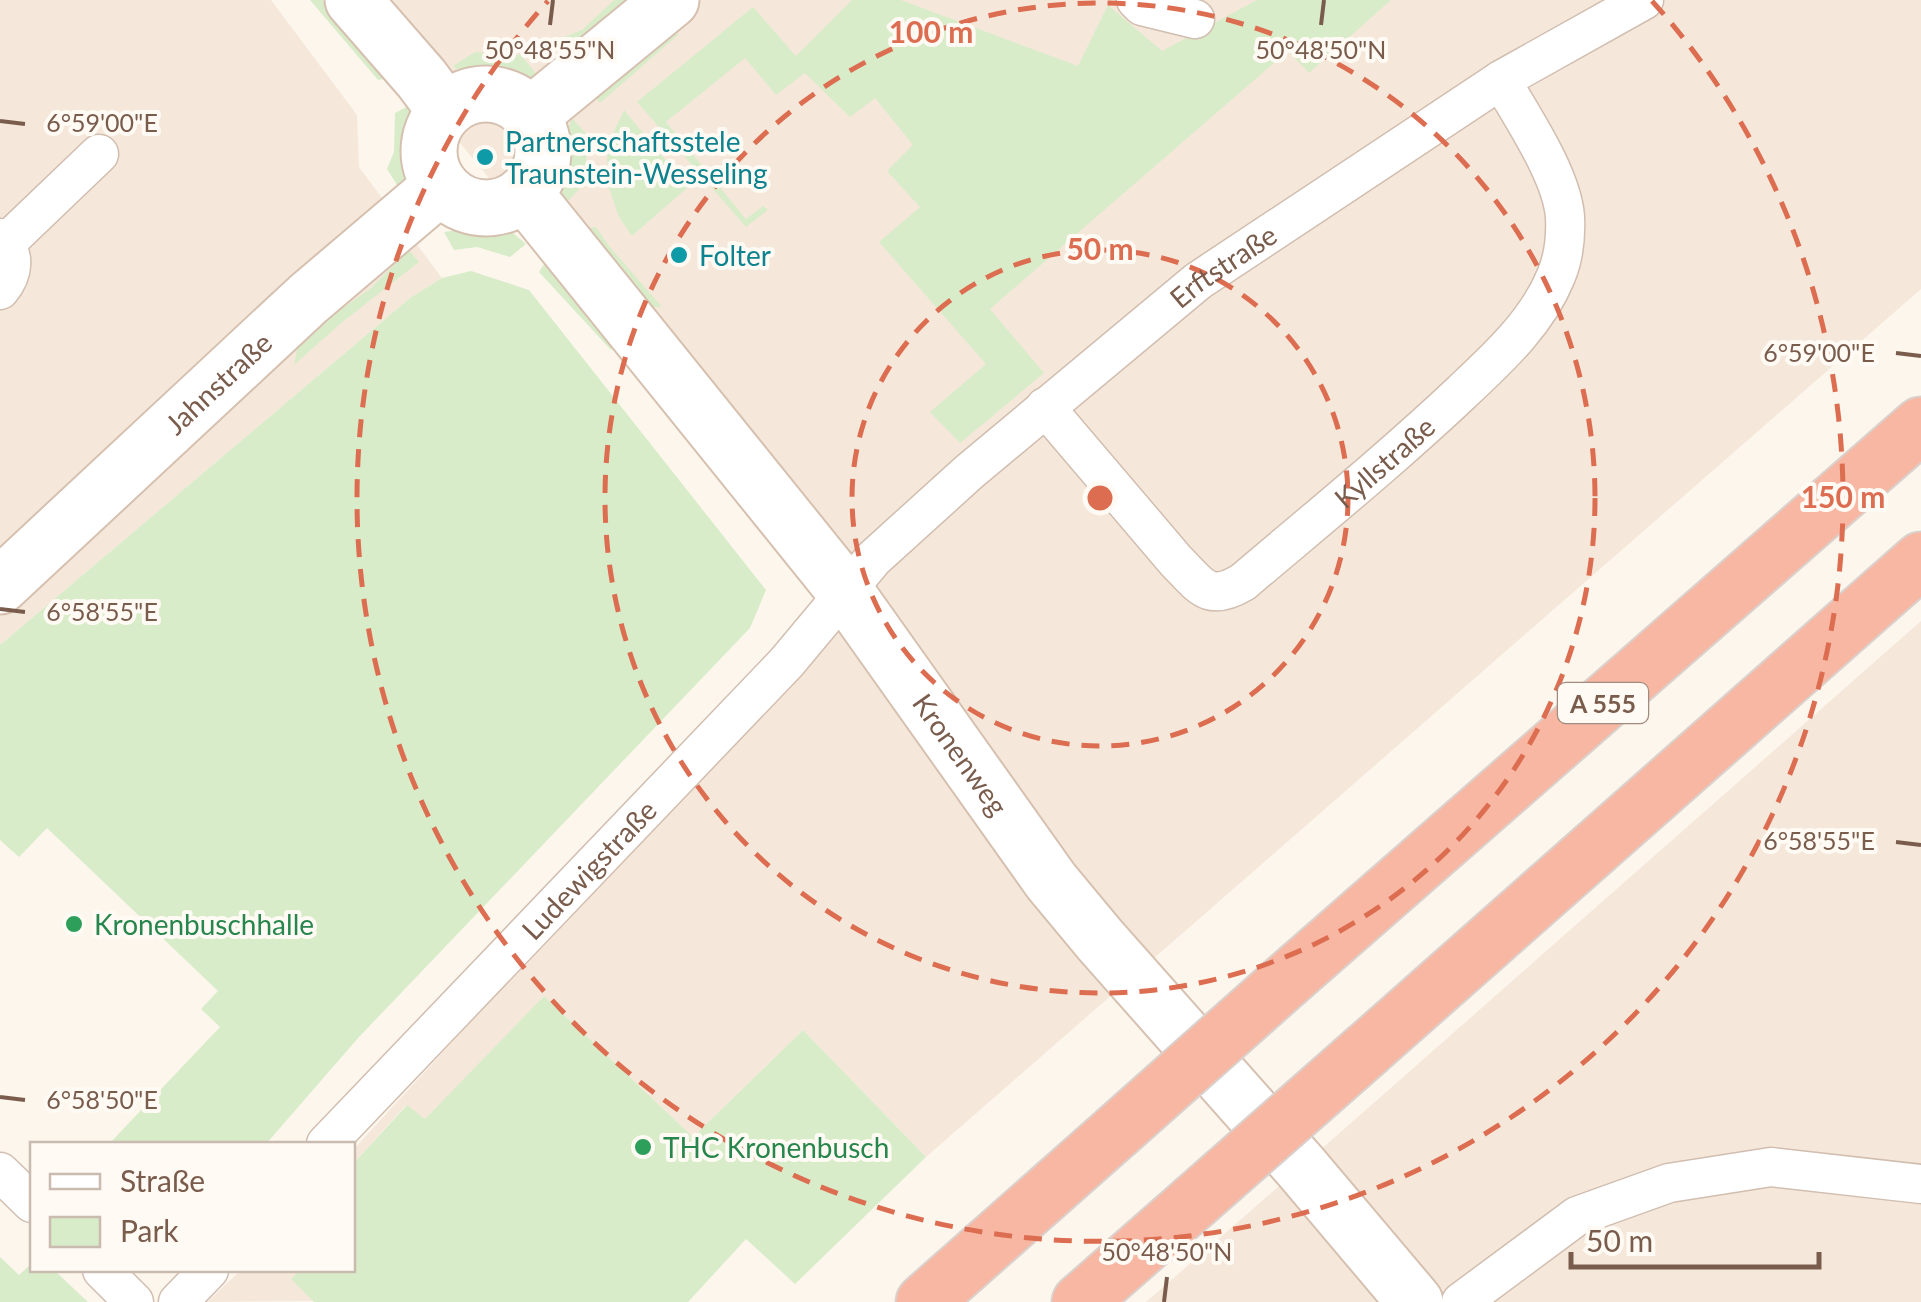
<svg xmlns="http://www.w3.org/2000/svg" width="1921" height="1302" font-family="Lato,sans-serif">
<rect width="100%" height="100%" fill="#fdf6ec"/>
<!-- residential -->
<path fill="#f5e8da" d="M 0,0 L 271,0 L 357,115 L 359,167 L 442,278 L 410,298 L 0,645 Z
M 346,0 L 1921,0 L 1921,289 L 926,1157 L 803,1030 L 693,1137 L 544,996 L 425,1120 L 406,1105 L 353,1164 L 353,1150 L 847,612 L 375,40 Z
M 1921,621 L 1921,1302 L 1146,1302 L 1301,1167 Z
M 241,1270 L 300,1270 L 291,1279 L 315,1301 L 207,1302 Z"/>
<!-- green -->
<path fill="#d8ecc9" d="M 310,0 L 323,0 L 393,77 L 378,80 Z
M 614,0 L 636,0 L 565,56 L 549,43 L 582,30 Z
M 852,0 L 901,0 L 1078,66 L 1108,5 L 1162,51 L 1257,0 L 1391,0 L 1309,73 L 1288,51 L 990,309 L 1044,373 L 960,443 L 930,412 L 986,364 L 879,242 L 920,207 L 887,171 L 913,145 L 875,98 L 850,117 L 805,73 L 776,95 L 745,58 L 666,122 L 746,219 L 763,206 L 768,210 L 746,227 L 637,102 L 753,7 L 796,56 Z
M 666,33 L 679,34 L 600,103 L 594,95 Z
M 475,52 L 521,55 L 539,77 C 506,85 482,87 453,66 Z
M 414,103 C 420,136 420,160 399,188 L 387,169 L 394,152 L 395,113 Z
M 624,110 L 688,187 L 632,236 L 619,217 L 608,185 L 607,146 Z
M 572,118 L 589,137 L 583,185 L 565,204 C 549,165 558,155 572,118 Z
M 477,227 L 513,233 L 526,244 L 510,257 L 477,247 L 454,250 L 444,232 Z
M 596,227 L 609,246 L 662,307 L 647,307 L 582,229 Z
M 409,250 L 419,262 L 340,324 L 294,365 L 299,339 L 371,288 Z
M 546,261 L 615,342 L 611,350 L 539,272 Z
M 471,271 L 529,290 L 766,590 L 750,628 L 359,1037 L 266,1144 L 109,1144 L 220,1027 L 201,1009 L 218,991 L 47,828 L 19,857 L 0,840 L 0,645 L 410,298 L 442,278 Z
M 544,996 L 693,1137 L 803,1030 L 926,1157 L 795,1284 L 746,1239 L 688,1302 L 314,1302 L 291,1279 L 300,1270 L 352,1270 L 353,1164 L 407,1105 L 425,1119 Z
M 0,1257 L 19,1275 L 32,1263 L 32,1270 L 54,1270 L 88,1302 L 0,1302 Z"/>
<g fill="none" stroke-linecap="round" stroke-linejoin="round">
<defs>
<g id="street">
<path d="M 1136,0 L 1142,6 L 1195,19"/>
<path d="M 0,238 C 16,254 14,273 0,290"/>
<path d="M 6,243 L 99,154"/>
<path id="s1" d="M 1045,407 L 1176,561 C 1201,586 1208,603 1243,582 C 1316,520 1391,459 1461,393 C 1497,359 1537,323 1556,276 C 1564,257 1566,238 1565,217 C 1562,175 1522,117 1501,80"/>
<path id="s2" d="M 326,1144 L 787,662 L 873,559 L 969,472 L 1198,281 L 1501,80 L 1644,0"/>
<path d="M 0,1172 L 32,1203"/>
<path d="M 102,1270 L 134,1302"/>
<path d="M 178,1302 L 209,1270"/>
<path d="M 1461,1302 L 1577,1216 L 1669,1183 L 1771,1167 L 1921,1184"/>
</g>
<g id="secondary">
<path d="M 353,0 L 421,78 L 445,110"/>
<circle cx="486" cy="151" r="57"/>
<path d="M 531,115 L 671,0"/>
<path id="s3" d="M 525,194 L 845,591 L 1051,881 L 1100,940 L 1301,1167 L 1415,1302"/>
<path id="s4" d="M 0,586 L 308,299 L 441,186"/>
</g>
<path id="highway" d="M 1286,981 L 1921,425
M 1369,1048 L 1921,560
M 924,1302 L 1115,1133
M 1080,1302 L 1194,1202"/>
</defs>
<!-- street casing -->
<use href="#street" stroke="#d1beb0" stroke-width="41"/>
<!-- secondary casing -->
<use href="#secondary" stroke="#d6c0b0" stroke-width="59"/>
<!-- highway casing -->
<use href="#highway" stroke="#dad1cd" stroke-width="59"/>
<!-- street -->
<use href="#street" stroke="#fff" stroke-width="38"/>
<!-- secondary -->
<use href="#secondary" stroke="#fff" stroke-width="55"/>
<!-- highway -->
<use href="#highway" stroke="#f7b7a3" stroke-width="55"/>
<defs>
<path id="highway-bridge" d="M 1115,1133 L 1286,981
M 1194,1202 L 1369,1048"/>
</defs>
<!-- highway-bridge casing -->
<use href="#highway-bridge" stroke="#dad1cd" stroke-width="59" stroke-linecap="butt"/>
<!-- highway-bridge -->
<use href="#highway-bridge" stroke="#f7b7a3" stroke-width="55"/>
</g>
<!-- ticks -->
<path fill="none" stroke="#7a5c4d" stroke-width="4" d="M 550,25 L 553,0M 1321,25 L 1324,0M 0,121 L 25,124M 1896,353 L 1921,356M 0,609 L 25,612M 1896,842 L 1921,845M 0,1097 L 25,1100M 1164,1302 L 1167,1277"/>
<!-- distance rings -->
<g fill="none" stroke="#dc6d51" stroke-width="5" stroke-dasharray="18 12">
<circle cx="1100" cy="498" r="248"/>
<circle cx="1100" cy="498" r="495"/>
<path d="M1652 1A743 743 0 1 1 548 1"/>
</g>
<!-- markers -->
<g fill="#0f9aa8" stroke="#fffaf3" stroke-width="4">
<circle cx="485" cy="157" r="10"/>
<circle cx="679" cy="255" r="10"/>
</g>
<g fill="#2e9e5b" stroke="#fffaf3" stroke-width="4">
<circle cx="74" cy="924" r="10"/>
<circle cx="643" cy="1147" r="10"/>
</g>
<g text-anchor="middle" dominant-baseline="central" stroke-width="8" stroke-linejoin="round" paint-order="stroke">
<!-- shield labels -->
<rect fill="#fffaf3" stroke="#a28b7f" stroke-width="2.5" x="1558" y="683" width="90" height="40" rx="8"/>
<g font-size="25" font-weight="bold" fill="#7a5c4d">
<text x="1603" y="703">A 555</text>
</g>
<!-- culture labels -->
<g font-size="28" fill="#0d838f" stroke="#fffaf3" text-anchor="start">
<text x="505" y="141">Partnerschaftsstele<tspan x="505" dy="32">Traunstein-Wesseling</tspan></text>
<text x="699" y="255">Folter</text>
</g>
<!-- street labels -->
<g font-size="28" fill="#7a5c4d" stroke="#fffaf3">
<text stroke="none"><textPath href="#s2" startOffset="1258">Erftstraße</textPath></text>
<text stroke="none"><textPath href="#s4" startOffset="298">Jahnstraße</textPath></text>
<text stroke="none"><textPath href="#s1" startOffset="468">Kyllstraße</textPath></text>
<text stroke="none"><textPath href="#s3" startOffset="710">Kronenweg</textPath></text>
<text stroke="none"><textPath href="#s2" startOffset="380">Ludewigstraße</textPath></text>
</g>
<!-- leisure labels -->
<g font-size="28" fill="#27864d" stroke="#fffaf3" text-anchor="start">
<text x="94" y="924">Kronenbuschhalle</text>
<text x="663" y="1147">THC Kronenbusch</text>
</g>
</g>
<g font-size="25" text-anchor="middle" fill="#7a5c4d" stroke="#fffaf3" stroke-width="8" stroke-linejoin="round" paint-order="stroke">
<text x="550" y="59">50°48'55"N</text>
<text x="1321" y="59">50°48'50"N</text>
<text x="102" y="132">6°59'00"E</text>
<text x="1819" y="362">6°59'00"E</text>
<text x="102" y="621">6°58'55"E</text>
<text x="1819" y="850">6°58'55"E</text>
<text x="102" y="1109">6°58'50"E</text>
<text x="1167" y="1261">50°48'50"N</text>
</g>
<circle cx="1100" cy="498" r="15" fill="#dc6d51" stroke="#fffaf3" stroke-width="5"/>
<g font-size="30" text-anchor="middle" font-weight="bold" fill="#dc6d51" stroke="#fffaf3" stroke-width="8" stroke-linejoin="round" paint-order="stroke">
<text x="931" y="43">100 m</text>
<text x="1100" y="260">50 m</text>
<text x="1843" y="508">150 m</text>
</g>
<!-- legend -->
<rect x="30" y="1142" width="325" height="130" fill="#fffaf3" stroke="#cabbb1" stroke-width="2.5"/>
<rect x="50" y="1174" width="50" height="15" fill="#ffffff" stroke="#cabbb1" stroke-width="2.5"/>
<text x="120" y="1192" font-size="30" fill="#7a5c4d">Straße</text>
<rect x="50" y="1217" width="50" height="30" fill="#d8ecc9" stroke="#cabbb1" stroke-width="2.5"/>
<text x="120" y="1242" font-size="30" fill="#7a5c4d">Park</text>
<!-- scale -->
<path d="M1571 1252v15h248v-15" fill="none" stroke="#7a5c4d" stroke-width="5"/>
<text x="1586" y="1252" font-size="30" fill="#7a5c4d" stroke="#fffaf3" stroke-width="8" paint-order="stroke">50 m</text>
</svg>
